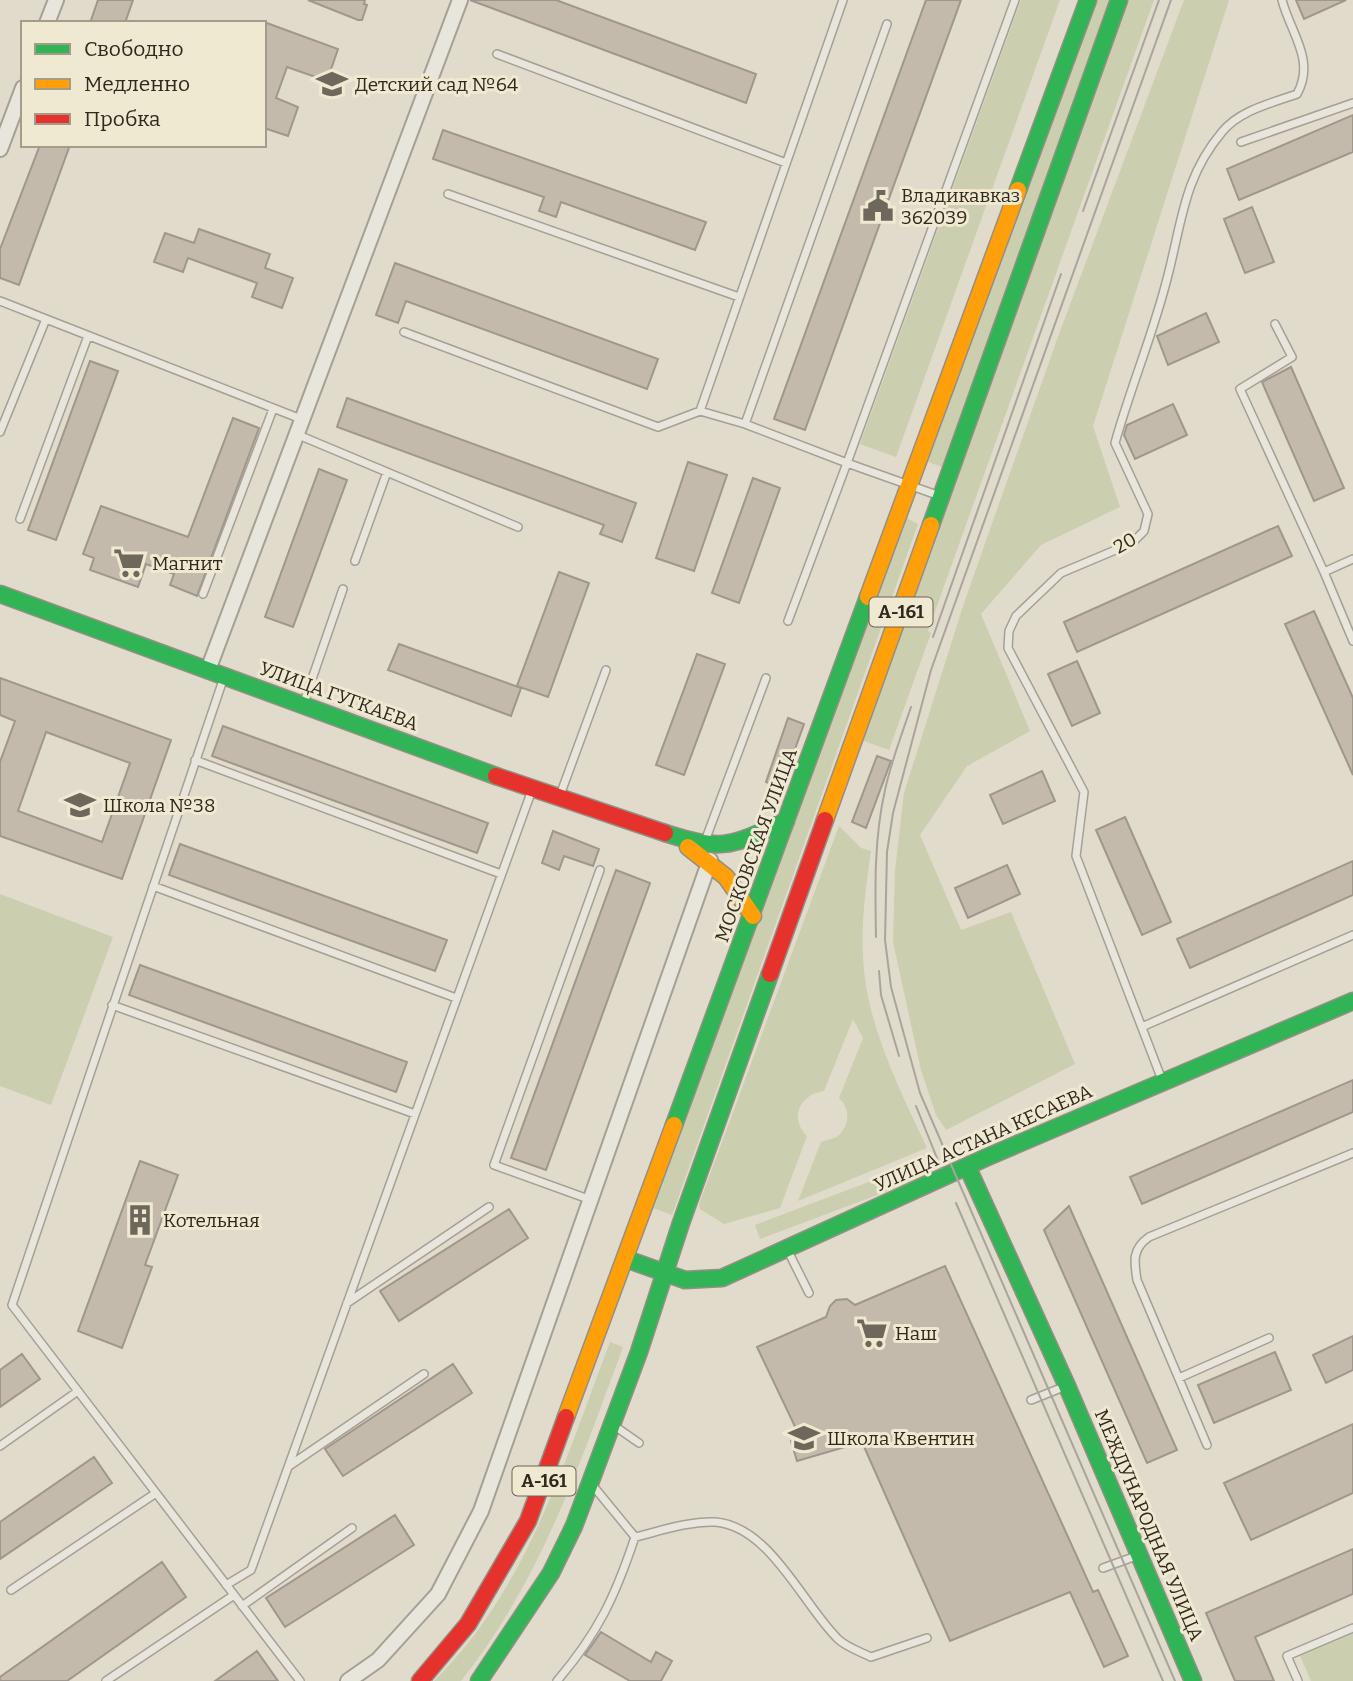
<svg xmlns="http://www.w3.org/2000/svg" width="1353" height="1681" font-family="Bitter,serif">
<rect width="100%" height="100%" fill="#e0dbcb"/>
<!-- green -->
<path fill="#ccceb0" d="M 1021,0 L 1060,0 L 896,457 L 860,444 Z
M 1094,0 L 1114,0 L 945,468 L 928,462 Z
M 1127,0 L 1154,0 L 928,631 L 931,633 L 889,750 L 861,740 Z
M 1184,0 L 1229,0 L 1093,426 L 1120,507 L 1041,545 L 981,614 L 1030,731 L 967,766 L 920,835 L 961,930 L 1011,912 L 1075,1064 L 946,1130 L 936,1115 L 921,1070 L 893,942 L 895,871 L 904,793 L 964,603 L 1059,334 Z
M 907,518 L 918,524 L 672,1215 L 653,1208 Z
M 839,826 L 861,848 L 871,851 C 866,886 861,921 863,957 C 866,1024 899,1088 927,1148 L 798,1201 L 821,1142 L 837,1137 C 850,1125 851,1110 839,1098 L 863,1038 L 853,1019 L 824,1091 C 800,1094 789,1118 807,1136 L 780,1208 L 724,1224 L 700,1209 L 699,1204 Z
M 0,894 L 113,937 L 51,1105 L 0,1086 Z
M 927,1160 L 933,1174 L 760,1239 L 755,1225 Z
M 610,1342 L 623,1347 C 579,1466 541,1580 461,1681 L 434,1681 C 527,1590 565,1460 610,1342 Z
M 1353,1634 L 1353,1681 L 1311,1681 L 1300,1656 Z"/>
<!-- building -->
<path fill="#c3baac" stroke="#9f978b" stroke-width="2" fill-rule="evenodd" d="M 98,0 L 133,0 L 125,23 L 90,23 Z
M 308,0 L 365,0 L 364,4 L 367,5 L 362,20 L 358,20 Z
M 470,0 L 556,0 L 756,74 L 746,103 Z
M 926,0 L 961,0 L 805,430 L 774,419 Z
M 1296,0 L 1346,0 L 1304,19 Z
M 264,22 L 338,49 L 327,81 L 287,67 L 276,98 L 298,107 L 288,136 L 264,128 Z
M 1353,115 L 1353,152 L 1239,200 L 1227,169 Z
M 443,130 L 706,222 L 695,250 L 561,202 L 556,217 L 539,211 L 544,197 L 433,159 Z
M 40,145 L 70,145 L 19,285 L 0,278 L 0,249 Z
M 1252,207 L 1274,262 L 1245,273 L 1224,219 Z
M 199,229 L 270,254 L 265,268 L 293,278 L 282,308 L 252,297 L 257,283 L 188,258 L 183,272 L 154,262 L 165,233 L 194,243 Z
M 395,263 L 658,359 L 647,389 L 406,301 L 398,323 L 376,315 Z
M 1206,313 L 1219,342 L 1168,365 L 1157,336 Z
M 90,361 L 118,371 L 56,540 L 28,530 Z
M 1291,367 L 1344,488 L 1314,501 L 1262,382 Z
M 347,398 L 636,503 L 622,542 L 600,534 L 604,525 L 337,427 Z
M 1173,404 L 1187,435 L 1135,459 L 1124,435 L 1127,425 Z
M 233,418 L 259,428 L 197,596 L 170,585 L 174,574 L 146,564 L 138,587 L 90,570 L 94,558 L 83,554 L 101,506 L 188,537 Z
M 688,462 L 727,475 L 694,571 L 656,558 Z
M 319,469 L 347,480 L 293,627 L 265,617 Z
M 753,478 L 780,488 L 739,603 L 712,593 Z
M 1278,526 L 1292,556 L 1077,652 L 1064,622 Z
M 559,572 L 589,583 L 548,697 L 517,686 Z
M 1314,611 L 1353,698 L 1353,775 L 1285,624 Z
M 399,644 L 521,688 L 511,716 L 388,670 Z
M 697,654 L 725,664 L 684,775 L 656,765 Z
M 1077,661 L 1100,713 L 1072,726 L 1048,674 Z
M 0,678 L 171,740 L 122,879 L 0,836 L 0,762 L 15,721 L 0,715 ZM 46,732 L 130,763 L 102,842 L 18,811 Z
M 788,718 L 804,724 L 781,788 L 766,782 Z
M 223,726 L 488,823 L 477,853 L 212,756 Z
M 877,756 L 891,761 L 866,828 L 852,822 Z
M 1042,771 L 1055,801 L 1003,824 L 990,795 Z
M 1125,817 L 1171,922 L 1142,935 L 1096,830 Z
M 553,831 L 599,849 L 593,866 L 564,856 L 559,870 L 542,863 Z
M 180,844 L 447,940 L 435,971 L 169,875 Z
M 1353,861 L 1353,895 L 1190,968 L 1177,939 Z
M 1007,865 L 1020,894 L 968,918 L 955,888 Z
M 616,870 L 650,883 L 546,1170 L 511,1158 Z
M 140,965 L 407,1062 L 396,1092 L 129,995 Z
M 1353,1080 L 1353,1112 L 1142,1204 L 1130,1177 Z
M 140,1161 L 178,1175 L 145,1265 L 152,1267 L 122,1348 L 78,1331 Z
M 1069,1206 L 1177,1450 L 1147,1463 L 1044,1230 Z
M 509,1209 L 528,1238 L 399,1321 L 380,1291 Z
M 945,1266 L 1093,1592 L 1098,1590 L 1128,1656 L 1104,1667 L 1070,1592 L 950,1641 L 862,1442 L 797,1461 L 791,1441 L 800,1437 L 757,1347 L 826,1317 L 830,1306 L 836,1300 L 847,1299 L 855,1305 Z
M 1353,1336 L 1353,1370 L 1326,1383 L 1313,1355 Z
M 1275,1352 L 1291,1390 L 1214,1423 L 1198,1385 Z
M 22,1354 L 40,1379 L 0,1407 L 0,1370 Z
M 453,1364 L 472,1393 L 343,1476 L 325,1449 Z
M 1353,1424 L 1353,1493 L 1251,1540 L 1224,1483 Z
M 94,1457 L 112,1483 L 0,1559 L 0,1522 Z
M 395,1515 L 414,1545 L 285,1627 L 266,1598 Z
M 1353,1549 L 1353,1594 L 1255,1637 L 1274,1681 L 1235,1681 L 1206,1613 Z
M 162,1562 L 186,1597 L 67,1681 L 0,1681 L 0,1677 Z
M 601,1632 L 651,1662 L 656,1652 L 672,1661 L 661,1681 L 630,1681 L 585,1655 Z
M 257,1651 L 278,1681 L 215,1681 Z"/>
<g fill="none" stroke-linecap="round" stroke-linejoin="round">
<defs>
<path id="lane" d="M 497,54 L 786,163
M 1241,142 L 1353,103
M 448,194 L 739,297
M 0,301 L 46,319 L 0,432
M 46,319 L 301,419
M 1275,324 L 1292,357 L 1240,389 L 1324,572
M 404,332 L 658,427 L 700,411
M 745,424 L 700,411 L 843,0
M 296,434 L 518,527
M 937,495 L 847,463 L 1015,0
M 20,519 L 88,336
M 1353,559 L 1324,572 L 1353,641
M 355,561 L 387,472
M 203,594 L 273,409
M 788,621 L 847,463 L 745,424 L 887,24
M 224,677 L 12,1305 L 300,1681
M 303,705 L 343,589
M 195,760 L 501,874
M 559,798 L 606,670
M 705,841 L 766,678
M 153,886 L 456,998
M 112,1005 L 415,1114
M 1144,1026 L 1353,935
M 1162,1080 L 1076,856 L 1084,792 L 1008,648 L 1009,631 L 1016,616 L 1061,573 L 1132,543 L 1144,531 L 1148,514 L 1115,443 C 1131,386 1154,332 1168,275 C 1182,221 1184,177 1222,132 C 1240,110 1272,103 1297,94 C 1316,60 1290,32 1282,0
M 591,1200 L 494,1165 L 600,870
M 787,1249 L 809,1293
M 347,1303 L 489,1207
M 1179,1378 L 1269,1338
M 1031,1400 L 1066,1386
M 616,1427 L 639,1443
M 1207,1445 L 1137,1280 C 1134,1261 1132,1249 1149,1237 L 1353,1153
M 0,1446 L 78,1391
M 289,1466 L 424,1374
M 635,1537 C 660,1531 689,1521 715,1522 C 770,1526 803,1605 838,1639 C 846,1647 861,1652 871,1657 L 927,1638
M 1103,1568 L 1139,1555
M 226,1585 L 251,1570 L 532,790
M 11,1590 L 156,1493
M 242,1606 L 352,1528
M 106,1681 L 234,1595
M 557,1681 C 598,1633 615,1597 635,1537 L 594,1487
M 1298,1681 L 1287,1656 L 1353,1628"/>
<path id="street" d="M 47,23 L 56,0
M 0,149 L 23,88
M 208,670 L 460,0
M 348,1681 L 378,1660 L 438,1594 L 481,1511 L 710,860"/>
<path id="fast" d="M 1018,190 L 1088,0
M 931,525 L 1119,0
M 0,594 L 496,776
M 665,833 C 724,852 730,846 786,821
M 674,1125 L 868,597
M 967,1166 L 1067,1386 L 1193,1681
M 626,1259 L 685,1280 L 722,1278 L 985,1158 L 1353,1001
M 479,1681 L 551,1573 L 574,1526 L 639,1352 L 681,1223 L 770,974"/>
<path id="slow" d="M 868,597 L 1018,190
M 825,820 L 931,525
M 688,847 L 726,877 L 753,916
M 566,1417 L 674,1125"/>
<path id="jam" d="M 496,776 L 665,833
M 770,974 L 825,820
M 420,1681 L 468,1624 L 528,1521 L 566,1417"/>
</defs>
<!-- lane casing -->
<use href="#lane" stroke="#a5a095" stroke-width="10"/>
<!-- street casing -->
<use href="#street" stroke="#a5a095" stroke-width="18"/>
<!-- fast casing -->
<use href="#fast" stroke="#948f84" stroke-width="19"/>
<!-- slow casing -->
<use href="#slow" stroke="#948f84" stroke-width="19"/>
<!-- jam casing -->
<use href="#jam" stroke="#948f84" stroke-width="19"/>
<!-- lane -->
<use href="#lane" stroke="#e8e5dc" stroke-width="7"/>
<!-- street -->
<use href="#street" stroke="#e8e5dc" stroke-width="14"/>
<!-- fast -->
<use href="#fast" stroke="#30b455" stroke-width="16"/>
<!-- slow -->
<use href="#slow" stroke="#ff9f0a" stroke-width="16"/>
<!-- jam -->
<use href="#jam" stroke="#e5322d" stroke-width="16"/>
<!-- tram -->
<path stroke="#a8a59c" stroke-width="2" d="M 1171,0 L 931,670 L 893,813 L 887,852 L 885,940 L 891,987 L 920,1093 L 1175,1681
M 1083,211 L 1159,0
M 933,637 L 1061,274
M 876,937 C 875,887 874,839 885,790 C 891,762 902,734 911,707
M 879,971 L 881,995 L 899,1056
M 916,1106 L 941,1168
M 956,1203 L 1163,1681"/>
</g>
<!-- icons -->
<defs>
<symbol id="school-bare" viewBox="-9 -9 18 18"><path d="M0-5L7-2L0 1L-7-2ZM-4 1L0 2.5L4 1V4Q0 6-4 4Z" fill="#6e675b" stroke="#f0e9d2" stroke-width="2.5" paint-order="stroke"/></symbol>
<symbol id="civic-bare" viewBox="-9 -9 18 18"><path d="M-.6-6.5H3V-4.5H.6V-3L4-1V1h2V6H-6V1h2V-1L-.6-3ZM-1.2 2.5V6h2.4V2.5Z" fill="#6e675b" stroke="#f0e9d2" stroke-width="2.5" paint-order="stroke"/></symbol>
<symbol id="supermarket-bare" viewBox="-9 -9 18 18"><path d="M-6-5.5h2.5l.6 2H6L4.5 2H-2.5L-4.4-4H-6ZM-1.5 3.2a1.3 1.3 0 1 0 .1 0ZM3 3.2a1.3 1.3 0 1 0 .1 0Z" fill="#6e675b" stroke="#f0e9d2" stroke-width="2.5" paint-order="stroke"/></symbol>
<symbol id="building-bare" viewBox="-9 -9 18 18"><path d="M-4-6H4V6H1V3H-1V6H-4ZM-2.5-4.3h1.7v1.8h-1.7ZM.8-4.3h1.7v1.8H.8ZM-2.5-1h1.7V.8h-1.7ZM.8-1h1.7V.8H.8Z" fill="#6e675b" stroke="#f0e9d2" stroke-width="2.5" paint-order="stroke"/></symbol>
</defs>
<g fill-rule="evenodd">
<use href="#school-bare" x="310" y="62" width="44" height="44"/>
<use href="#civic-bare" x="856" y="184" width="44" height="44"/>
<use href="#supermarket-bare" x="107" y="541" width="44" height="44"/>
<use href="#school-bare" x="58" y="783" width="44" height="44"/>
<use href="#building-bare" x="118" y="1198" width="44" height="44"/>
<use href="#supermarket-bare" x="850" y="1311" width="44" height="44"/>
<use href="#school-bare" x="782" y="1416" width="44" height="44"/>
</g>
<g text-anchor="middle" dominant-baseline="central" stroke-width="6" stroke-linejoin="round" paint-order="stroke">
<!-- shield labels -->
<g fill="#f0e9d2" stroke="#6a6354" stroke-width="2">
<rect x="869.5" y="597.5" width="63" height="29" rx="5"/>
<rect x="512.5" y="1466.5" width="63" height="29" rx="5"/>
</g>
<g font-size="18" font-weight="bold" fill="#31291e">
<text x="901" y="612">А-161</text>
<text x="544" y="1481">А-161</text>
</g>
<!-- poi labels -->
<g font-size="19" fill="#31291e" stroke="#f0e9d2" text-anchor="start">
<text x="355" y="84">Детский сад №64</text>
<text x="901" y="195">Владикавказ<tspan x="901" dy="22">362039</tspan></text>
<text x="152" y="563">Магнит</text>
<text x="103" y="805">Школа №38</text>
<text x="163" y="1220">Котельная</text>
<text x="895" y="1333">Наш</text>
<text x="827" y="1438">Школа Квентин</text>
</g>
<!-- street labels -->
<g font-size="19" fill="#31291e" stroke="#f0e9d2">
<text transform="translate(1125 543) rotate(-30)">20</text>
<text transform="translate(339 696) rotate(20)">УЛИЦА ГУГКАЕВА</text>
<text transform="translate(756 845) rotate(-70)">МОСКОВСКАЯ УЛИЦА</text>
<text transform="translate(983 1138) rotate(-24)">УЛИЦА АСТАНА КЕСАЕВА</text>
<text transform="translate(1149 1525) rotate(67)">МЕЖДУНАРОДНАЯ УЛИЦА</text>
</g>
</g>
<!-- legend -->
<rect x="21" y="21" width="245" height="126" fill="#f0e9d2" stroke="#a49c8a" stroke-width="2"/>
<rect x="35" y="44" width="35" height="10" fill="#30b455" stroke="#a49c8a" stroke-width="2"/>
<text x="84" y="56" font-size="21" fill="#31291e">Свободно</text>
<rect x="35" y="79" width="35" height="10" fill="#ff9f0a" stroke="#a49c8a" stroke-width="2"/>
<text x="84" y="91" font-size="21" fill="#31291e">Медленно</text>
<rect x="35" y="114" width="35" height="10" fill="#e5322d" stroke="#a49c8a" stroke-width="2"/>
<text x="84" y="126" font-size="21" fill="#31291e">Пробка</text>
</svg>
